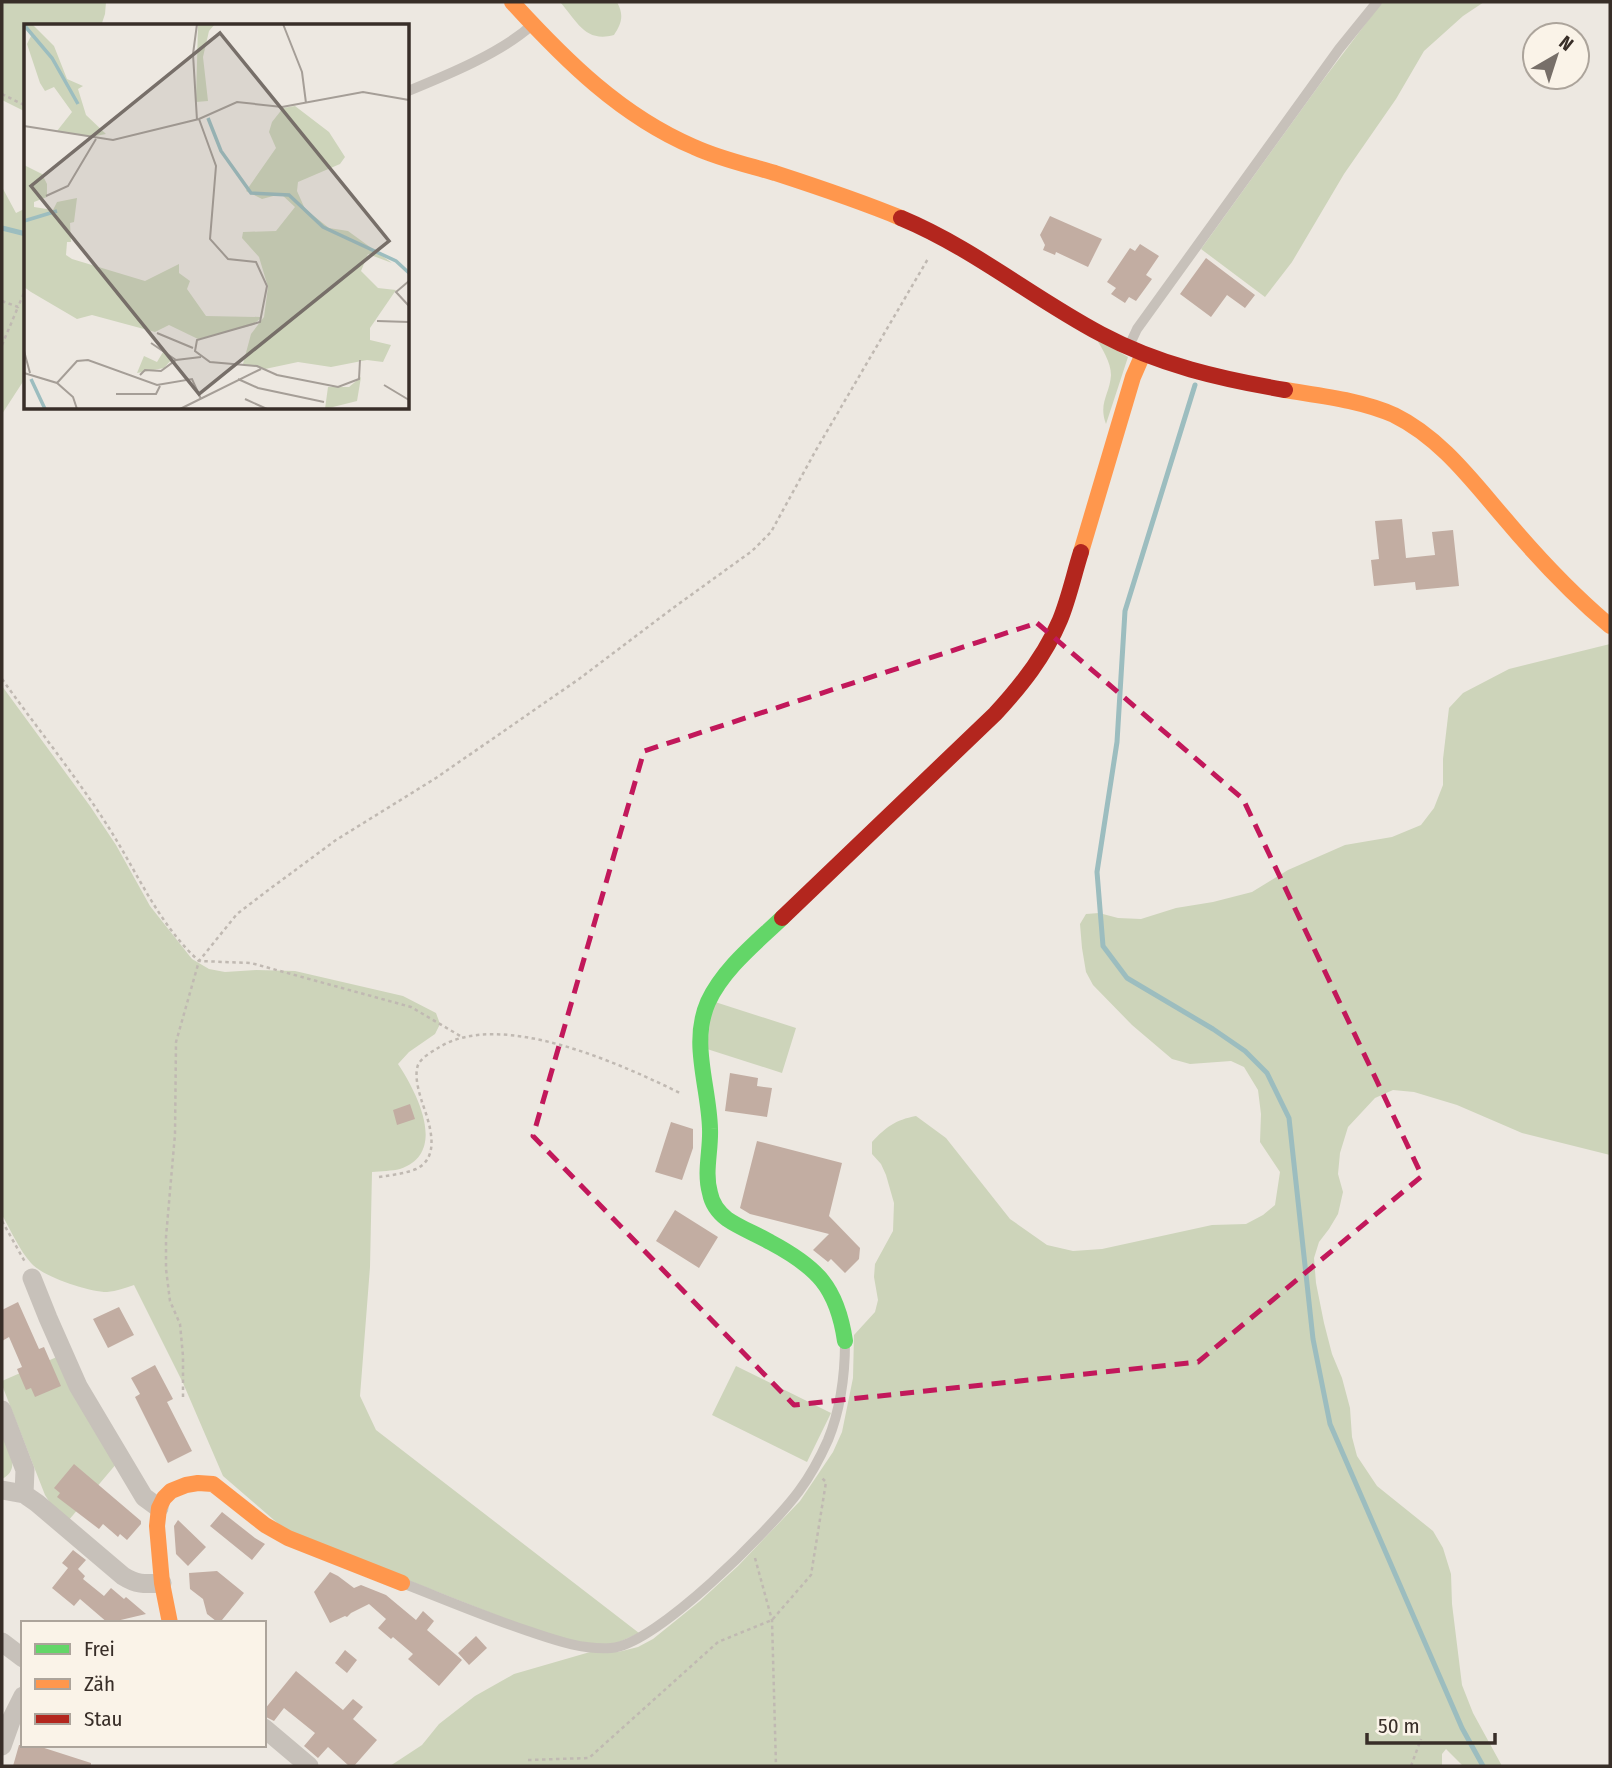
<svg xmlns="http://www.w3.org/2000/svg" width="1612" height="1768" font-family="'Fira Sans Condensed',sans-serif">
<rect width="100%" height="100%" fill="#ede8e1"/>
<!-- green -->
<path fill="#cdd4ba" d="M 2,2 L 106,2 L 105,14 L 101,26 L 26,26 L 26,112 L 2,100 Z
M 560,2 L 617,2 C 624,15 622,23 614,35 C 585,43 577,21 560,2 Z
M 1382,2 L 1484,2 L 1463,16 L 1424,51 L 1396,99 L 1344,174 L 1292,262 L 1265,297 L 1201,249 L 1320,84 Z
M 2,187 L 16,213 L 26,208 L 26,377 L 2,414 Z
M 1096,338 L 1128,357 L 1106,424 C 1098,403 1110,394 1111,375 C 1111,362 1102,349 1096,338 Z
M 1610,644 L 1610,1155 L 1522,1133 L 1457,1105 L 1414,1092 L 1393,1090 L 1375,1098 L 1348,1127 L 1340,1153 L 1338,1174 L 1343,1192 L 1338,1214 L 1329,1229 L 1319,1242 L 1314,1258 L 1316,1283 L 1324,1323 L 1332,1354 L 1342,1378 L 1350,1408 L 1352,1437 L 1357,1456 L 1377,1486 L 1433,1531 L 1443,1548 L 1451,1574 L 1452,1604 L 1462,1685 L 1473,1713 L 1502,1766 L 1463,1766 L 1446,1749 L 1442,1754 L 1442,1766 L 390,1766 L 422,1745 L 439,1724 L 475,1696 L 514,1674 L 590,1652 L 618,1652 L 638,1647 L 653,1639 L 700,1601 L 738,1566 L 800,1501 L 833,1452 L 842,1432 L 853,1378 L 854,1335 L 875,1312 L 878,1300 L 874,1277 L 875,1264 L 893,1231 L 894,1203 L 886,1175 L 881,1164 L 872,1154 L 872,1142 C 886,1127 895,1120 916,1116 L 946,1138 L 1010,1219 L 1047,1245 L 1073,1251 L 1102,1249 L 1212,1225 L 1246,1224 L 1263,1215 L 1275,1205 L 1280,1172 L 1260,1142 L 1261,1114 L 1258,1090 L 1244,1067 L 1231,1061 L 1190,1064 L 1172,1059 L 1132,1025 L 1093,985 L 1086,972 L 1082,948 L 1080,924 L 1086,914 L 1099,913 L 1118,918 L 1141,919 L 1176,908 L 1213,902 L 1252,892 L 1288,870 L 1345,845 L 1392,837 L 1421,825 L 1434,808 L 1443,785 L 1443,759 L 1449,708 L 1463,693 L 1509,669 Z
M 2,686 L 90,806 L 116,845 L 150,906 L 192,959 L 209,969 L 225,972 L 256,970 L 295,971 L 403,996 L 436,1013 L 440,1024 L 435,1034 L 409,1052 L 398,1064 C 416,1091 449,1153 400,1169 C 392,1171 381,1171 372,1172 L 370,1267 L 360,1396 L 376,1430 L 639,1633 L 615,1644 L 595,1645 L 561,1638 L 506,1619 L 289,1533 L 223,1476 L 183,1383 L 134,1285 C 125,1288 117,1291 107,1292 C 89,1292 43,1277 31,1263 C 20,1251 10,1229 2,1215 Z
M 712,1001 L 796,1028 L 782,1073 L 707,1049 Z
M 59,1356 L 117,1463 L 68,1521 L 52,1506 L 45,1495 L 2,1385 L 2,1381 Z
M 736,1366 L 831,1413 L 807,1462 L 712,1415 Z
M 2,1433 C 8,1448 22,1469 2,1479 Z"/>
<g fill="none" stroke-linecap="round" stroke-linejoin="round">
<!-- stream -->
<path stroke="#9cbdbf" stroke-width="5" d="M 2,228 L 26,234
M 1195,385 L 1125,611 L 1117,742 L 1097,872 L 1103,946 L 1127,978 L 1213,1029 L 1245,1051 L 1267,1073 L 1289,1118 L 1313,1339 L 1330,1424 L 1462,1728 L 1483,1766"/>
</g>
<!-- building -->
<path fill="#c2ada2" d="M 1050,216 L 1102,239 L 1088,267 L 1056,252 L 1055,255 L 1043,250 L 1045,245 L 1040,235 Z
M 1140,244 L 1159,256 L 1146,275 L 1152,279 L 1136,301 L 1129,297 L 1125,303 L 1111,294 L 1116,288 L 1107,282 L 1130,248 L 1135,251 Z
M 1206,258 L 1255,295 L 1245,308 L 1227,295 L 1211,317 L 1180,294 Z
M 1402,519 L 1406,558 L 1435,555 L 1432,532 L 1453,530 L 1459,586 L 1416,590 L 1415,582 L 1374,586 L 1371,560 L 1379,559 L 1375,521 Z
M 730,1073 L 758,1078 L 757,1086 L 772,1088 L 767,1117 L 725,1111 Z
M 410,1104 L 415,1119 L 397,1125 L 393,1110 Z
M 671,1122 L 693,1129 L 693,1148 L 682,1180 L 655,1172 Z
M 757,1141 L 842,1163 L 829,1216 L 860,1248 L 859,1259 L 845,1273 L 831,1259 L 828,1262 L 813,1250 L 829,1234 L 750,1214 L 740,1208 Z
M 675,1210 L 718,1237 L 699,1268 L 656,1241 Z
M 18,1302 L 39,1349 L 44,1347 L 61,1386 L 35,1397 L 31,1388 L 26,1390 L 17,1369 L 22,1367 L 9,1337 L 2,1341 L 2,1310 Z
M 119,1307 L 134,1335 L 108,1348 L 93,1319 Z
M 155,1365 L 173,1399 L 167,1402 L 192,1451 L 168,1463 L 135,1397 L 140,1394 L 131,1378 Z
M 74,1464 L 141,1521 L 141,1524 L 127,1540 L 120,1534 L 118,1537 L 103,1524 L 99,1529 L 57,1497 L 60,1493 L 54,1488 Z
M 222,1512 L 255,1538 L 265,1544 L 252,1560 L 210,1526 Z
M 178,1520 L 206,1547 L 188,1566 L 176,1554 L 174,1526 Z
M 73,1550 L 86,1560 L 78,1569 L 85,1576 L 83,1579 L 104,1596 L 111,1588 L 124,1599 L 126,1597 L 146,1614 L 108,1623 L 80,1599 L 74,1606 L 52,1588 L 68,1568 L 62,1563 Z
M 217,1571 L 244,1593 L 222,1620 L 216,1621 L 207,1614 L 203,1599 L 190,1589 L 189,1573 Z
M 330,1572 L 338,1576 L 354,1588 L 361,1585 L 386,1595 L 416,1620 L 423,1611 L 434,1621 L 427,1630 L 462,1660 L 439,1686 L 408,1659 L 413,1654 L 393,1637 L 391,1639 L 378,1628 L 386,1619 L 369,1604 L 351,1613 L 347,1617 L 345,1616 L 330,1623 L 314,1592 Z
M 476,1636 L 487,1648 L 469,1665 L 458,1653 Z
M 345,1650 L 357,1660 L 347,1673 L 335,1663 Z
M 296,1671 L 343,1710 L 353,1699 L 363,1707 L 353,1719 L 377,1740 L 354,1766 L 349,1766 L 328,1747 L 318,1758 L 304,1746 L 315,1733 L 284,1708 L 274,1721 L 264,1716 L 264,1710 Z
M 19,1745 L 35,1745 L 91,1763 L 91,1766 L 13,1766 Z"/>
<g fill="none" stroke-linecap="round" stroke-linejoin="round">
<!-- path -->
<path stroke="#c0b9b2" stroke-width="2.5" stroke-dasharray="3.5 3.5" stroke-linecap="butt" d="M 2,94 L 26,106
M 2,301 L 18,307 L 26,288
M 2,345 L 18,307
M 2,679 C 37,728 76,776 109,828 C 137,872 159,925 199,961 L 251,963 L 411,1007 L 462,1037
M 379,1177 C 391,1175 404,1174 416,1169 C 442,1157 429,1122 422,1102 C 419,1092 414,1076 418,1065 C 421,1058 431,1052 438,1048 C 500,1008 623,1065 682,1094
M 2,1221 L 25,1262
M 183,1397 L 183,1356 L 180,1324 L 170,1301 L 166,1269 L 166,1237 L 175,1134 L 176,1042 L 199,961 L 237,914 L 267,891 L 336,840 L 436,778 L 579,679 L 673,608 L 752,551 L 771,532 L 816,450 L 929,257
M 755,1558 L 772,1620 L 776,1766
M 528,1760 L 589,1758 L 718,1642 L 772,1620 L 811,1575 L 826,1482 L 822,1478
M 1411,1766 L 1421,1739"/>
<!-- lane -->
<path stroke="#c7c1ba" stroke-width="10" d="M 408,91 C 447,75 501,53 532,25
M 1130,344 L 1137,329 L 1339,49 L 1377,2
M 405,1584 C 446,1600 486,1617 528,1631 C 555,1640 582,1650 611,1648 C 656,1645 771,1529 799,1491 C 811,1475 820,1458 828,1440 C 841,1408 845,1376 845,1342"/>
<!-- street -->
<path stroke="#c7c1ba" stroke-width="19" d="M 32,1278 L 48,1318 L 78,1386 L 144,1497 L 159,1508
M 2,1410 L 25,1470 L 24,1494
M 2,1490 L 24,1494 L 37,1503 L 123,1576 C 137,1585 145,1584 162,1583
M 2,1642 L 23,1658
M 264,1728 L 309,1766
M 2,1746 L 12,1718 L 23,1696"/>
<!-- fast -->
<path stroke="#63d668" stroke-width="16" d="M 782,918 C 756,943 724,968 708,1002 C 690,1043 709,1086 710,1129 C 711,1150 704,1172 710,1193 C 712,1204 718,1212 727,1219 C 740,1228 756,1234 770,1242 C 817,1267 837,1287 845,1341"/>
<!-- slow -->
<path stroke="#ff974d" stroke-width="16" d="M 512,2 C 565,60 621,116 694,147 C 720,159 748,165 775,173 C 818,187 860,201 901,218
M 1285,390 C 1321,396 1360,400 1394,415 C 1441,438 1473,482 1506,520 C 1538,558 1572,594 1610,626
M 1081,552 L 1133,377 L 1143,354
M 170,1623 L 162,1583 L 157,1526 L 159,1508 L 164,1498 L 171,1491 L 186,1485 L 198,1483 L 213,1484 L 265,1525 L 288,1538 L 402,1583"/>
<!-- jam -->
<path stroke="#b3261e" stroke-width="16" d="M 901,218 C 973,248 1033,298 1101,334 C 1159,365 1221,379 1285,390
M 782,918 L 995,714 C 1021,686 1045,656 1060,620 C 1069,598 1074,574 1081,552"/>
</g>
<!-- marked area -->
<path fill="none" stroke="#c2185b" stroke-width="5" stroke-dasharray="14 9" stroke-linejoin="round" d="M 1037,623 L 1243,799 L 1422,1176 L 1198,1362 L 794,1405 L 533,1136 L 644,751 Z"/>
<!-- overview -->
<g transform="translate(24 24)">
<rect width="385" height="385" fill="#ede8e1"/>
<path d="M 0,0 L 8,0 L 30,22 L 43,55 L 59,62 L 54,65 L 62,91 L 82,110 L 66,113 L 33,107 L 48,88 L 30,63 L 21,67 L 16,59 L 3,20 L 7,12 ZM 174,0 L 191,0 L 185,7 L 179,33 L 184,77 L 172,78 ZM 271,82 L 305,108 L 321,133 L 316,140 L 274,158 L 273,167 L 281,185 L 305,204 L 324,207 L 368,239 L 344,230 L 337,247 L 354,264 L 372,266 L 346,304 L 346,316 L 367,321 L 359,338 L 343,336 L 307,343 L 274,338 L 241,345 L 219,340 L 227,310 L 240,293 L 244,263 L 235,233 L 218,214 L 219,208 L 252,207 L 271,183 L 257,170 L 238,175 L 222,167 L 252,124 L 245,108 L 248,98 L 259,84 ZM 0,141 L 18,150 L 23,160 L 23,173 L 10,178 L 10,183 L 29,186 L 33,178 L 53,174 L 50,198 L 46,199 L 47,218 L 43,218 L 42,231 L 48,235 L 121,257 L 155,240 L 155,249 L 166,257 L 163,265 L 182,292 L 238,293 L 229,301 L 174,315 L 145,301 L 131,308 L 68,291 L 53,295 L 7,268 L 0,263 ZM 139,328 L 148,335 L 140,344 L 113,349 L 120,332 L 133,338 ZM 337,353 L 333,377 L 301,385 L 304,363 L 325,363 Z" fill="#cdd4ba"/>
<path fill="none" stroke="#9cbdbf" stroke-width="3.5" d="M 0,1 L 28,34 L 54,80M 184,94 L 197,127 L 227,169 L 265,171 L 299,203 L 372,237 L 385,249M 0,197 L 33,187M 7,355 L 21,385"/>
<path fill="none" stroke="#a59e97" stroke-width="2" d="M 259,0 L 278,48 L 282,79M 175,95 L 192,142 L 186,215 L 204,235 L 232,238 L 243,262 L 236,298 L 173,316 L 171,327 L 186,338 L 233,342 L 253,351 L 314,363 L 335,355 L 336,336M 173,96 L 169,30 L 173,0M 0,102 L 89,116 L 175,95 L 213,78 L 258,83 L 339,68 L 385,76M 22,172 L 44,162 L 72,115M 385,257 L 372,268 L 385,282M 353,297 L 385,298M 133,309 L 169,324M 127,319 L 152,336M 0,327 L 6,349M 0,349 L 33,359 L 49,373 L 53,385M 116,351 L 121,346 L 137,347 L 152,336 L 177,333M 214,355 L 234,364 L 300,378M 33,359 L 53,337 L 64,336 L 133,361 L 168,355 L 177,375M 360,361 L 385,376M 92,370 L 132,370 L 136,362M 221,375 L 243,385M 156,385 L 237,345"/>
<path fill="#776f69" fill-opacity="0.15" stroke="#776f69" stroke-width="3.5" d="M 196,9 L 365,217 L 175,370 L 7,162 Z"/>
<rect width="385" height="385" fill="none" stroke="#382e28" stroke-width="3.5"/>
</g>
<!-- border -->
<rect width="1612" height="1768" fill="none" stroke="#382e28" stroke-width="7"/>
<!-- legend -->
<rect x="21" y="1621" width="245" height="126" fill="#faf3e8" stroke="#aca49b" stroke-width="2"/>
<rect x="35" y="1644" width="35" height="10" fill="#63d668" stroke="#aca49b" stroke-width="2"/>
<text x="84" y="1656" font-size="21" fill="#382e28">Frei</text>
<rect x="35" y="1679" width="35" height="10" fill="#ff974d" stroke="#aca49b" stroke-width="2"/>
<text x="84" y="1691" font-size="21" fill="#382e28">Zäh</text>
<rect x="35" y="1714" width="35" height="10" fill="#b3261e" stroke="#aca49b" stroke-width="2"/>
<text x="84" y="1726" font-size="21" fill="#382e28">Stau</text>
<!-- north arrow -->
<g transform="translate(1556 56) rotate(39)"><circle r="33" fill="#faf3e8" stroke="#aca49b" stroke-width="2"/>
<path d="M0-5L12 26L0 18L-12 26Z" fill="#776f69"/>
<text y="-10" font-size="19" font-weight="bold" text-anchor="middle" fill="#382e28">N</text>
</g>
<!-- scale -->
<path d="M1367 1733v10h128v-10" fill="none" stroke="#382e28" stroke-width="3.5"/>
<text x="1378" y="1733" font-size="21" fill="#382e28" stroke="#faf3e8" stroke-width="5" paint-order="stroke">50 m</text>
</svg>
